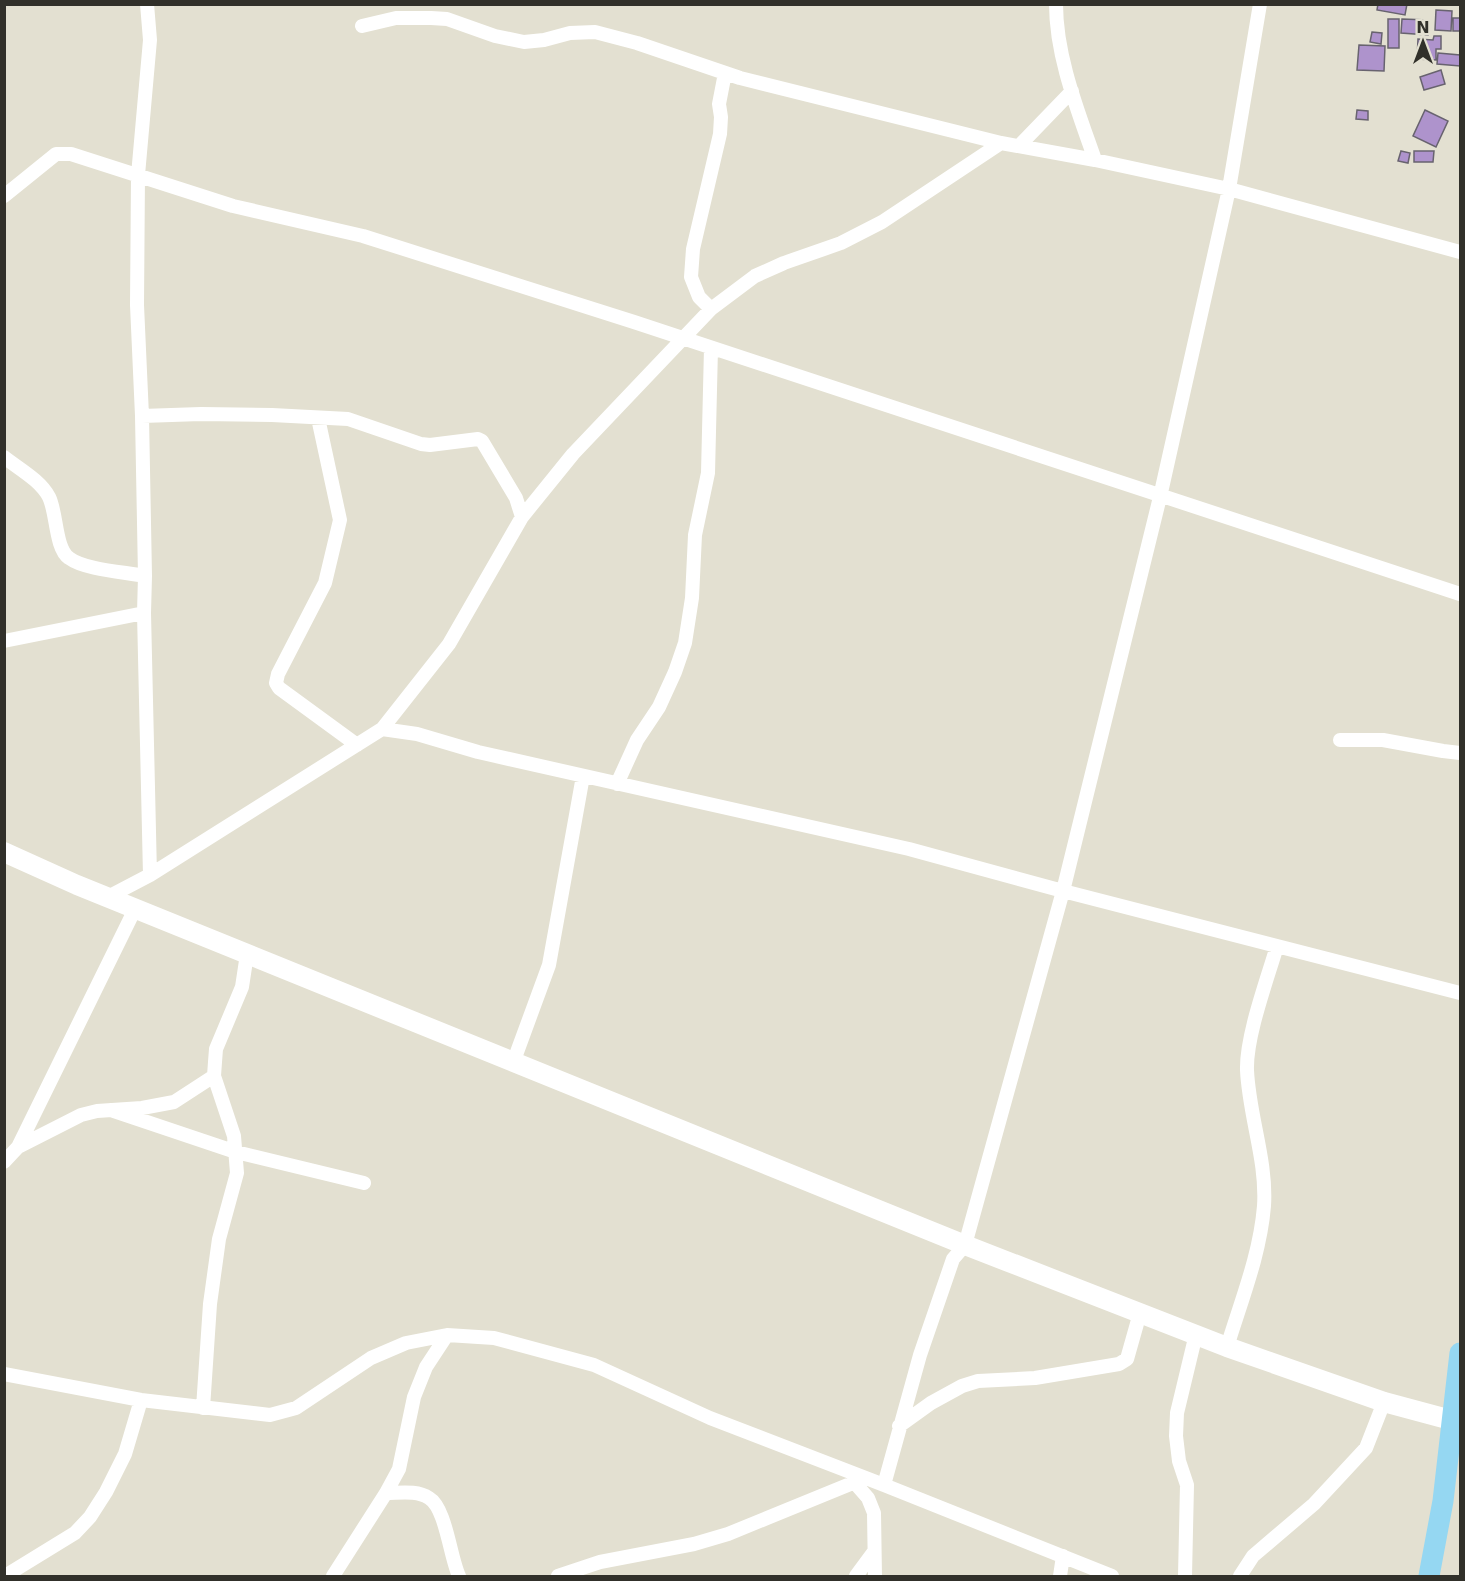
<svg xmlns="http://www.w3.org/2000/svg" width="1465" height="1581" font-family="'DejaVu Sans',sans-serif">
<rect width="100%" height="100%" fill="#e3e0d1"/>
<!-- building -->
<path fill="#ae93cc" stroke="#68636f" stroke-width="1.5" d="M 1378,4 L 1407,4 L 1405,15 L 1377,10 Z
M 1436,10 L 1452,11 L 1451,31 L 1435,30 Z
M 1453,18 L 1460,18 L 1460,31 L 1453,31 Z
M 1388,19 L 1399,19 L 1399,48 L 1388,48 Z
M 1402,19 L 1428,20 L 1428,35 L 1401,33 Z
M 1372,32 L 1382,33 L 1381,44 L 1370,42 Z
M 1434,36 L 1441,36 L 1441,49 L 1436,49 L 1436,60 L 1417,59 L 1418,39 L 1433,40 Z
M 1359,45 L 1385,46 L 1384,71 L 1357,70 Z
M 1438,53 L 1460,55 L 1460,66 L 1437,64 Z
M 1441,70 L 1445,84 L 1424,90 L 1420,77 Z
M 1357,110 L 1368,111 L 1368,120 L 1356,119 Z
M 1425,110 L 1448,121 L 1436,147 L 1413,136 Z
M 1401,151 L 1410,153 L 1408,163 L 1398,161 Z
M 1414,151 L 1434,151 L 1433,162 L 1414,162 Z"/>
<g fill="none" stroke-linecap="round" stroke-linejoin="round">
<!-- street -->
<path stroke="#fff" stroke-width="14" d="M 147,4 L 150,40 L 138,175 L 137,305 L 142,416 L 145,576 L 144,613 L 150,875
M 1056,4 C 1056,57 1078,111 1095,160
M 362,26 L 396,18 L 431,18 L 447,19 L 495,36 L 524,42 L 544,40 L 570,33 L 595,32 L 637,43 L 740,78 L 1001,143 L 1095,160 L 1229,189 L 1460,252
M 1019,146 L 1072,91
M 4,196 L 56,154 L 71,154 L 233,206 L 363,236 L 634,322 L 1460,594
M 711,309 L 699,297 L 691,277 L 693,249 L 720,134 L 721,117 L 719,104 L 725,73
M 142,416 L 201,414 L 272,415 L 348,419 L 421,444 L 430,445 L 478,439 L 482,441 L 516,498 L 522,517
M 318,418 L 340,520 L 325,583 L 278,674 L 276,683 L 279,688 L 357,745
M 4,457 C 19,469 40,480 49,497 C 57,513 55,548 69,558 C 85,570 125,572 145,576
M 4,641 L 144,613
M 382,729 L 417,734 L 478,752 L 909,849 L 1063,891 L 1460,993
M 1340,740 L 1383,740 L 1443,751 L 1460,753
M 617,784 L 637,740 L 659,707 L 675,672 L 685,643 L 692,598 L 695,535 L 708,473 L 711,348
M 108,897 L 150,875 L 382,729 L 449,644 L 522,517 L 573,454 L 711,309 L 755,276 L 784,263 L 841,243 L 882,222 L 1001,143
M 513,1063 L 549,965 L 583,776
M 111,1110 L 236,1152 L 364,1183
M 18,1147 L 81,1115 L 97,1111 L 142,1108 L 174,1102 L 214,1076
M 4,1162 L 18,1147 L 135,909
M 1227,1347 C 1241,1301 1260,1255 1264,1206 C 1267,1160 1249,1116 1247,1070 C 1246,1036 1267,980 1277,946
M 4,1374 L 141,1400 L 270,1415 L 296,1408 L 371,1358 L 406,1343 L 447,1335 L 494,1338 L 594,1365 L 710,1418 L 884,1485 L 1112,1576
M 203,1408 L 210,1304 L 219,1239 L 237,1173 L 234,1136 L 214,1076 L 215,1062 L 216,1049 L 242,987 L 247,954
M 899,1426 L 931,1403 L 962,1386 L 978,1381 L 1035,1378 L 1119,1364 L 1127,1359 L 1140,1313
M 854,1482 L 868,1498 L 874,1513 L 875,1576
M 884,1485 L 920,1355 L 953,1259 L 965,1245 L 1063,891 L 1160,497 L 1229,189 L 1260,4
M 386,1493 C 400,1493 417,1490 429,1498 C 446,1508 450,1557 459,1576
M 5,1576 L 75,1533 L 90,1517 L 106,1492 L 125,1454 L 141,1400
M 333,1576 L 386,1493 L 399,1469 L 414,1397 L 426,1367 L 447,1335
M 558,1576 L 600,1562 L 694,1544 L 728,1534 L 865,1478
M 856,1576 L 873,1553
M 1060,1576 L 1063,1556
M 1185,1576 L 1187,1485 L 1179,1461 L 1176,1436 L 1177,1413 L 1196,1334
M 1240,1576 L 1253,1556 L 1314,1504 L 1366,1448 L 1384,1402"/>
<!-- secondary -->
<path stroke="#fff" stroke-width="20" d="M 4,852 L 77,885 L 965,1245 L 1227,1347 L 1384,1402 L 1451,1420 L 1460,1418"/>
<!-- primary -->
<path stroke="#95d7f2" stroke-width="21" d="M 1429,1576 L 1443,1501 L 1460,1353"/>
</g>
<!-- border -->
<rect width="1465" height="1581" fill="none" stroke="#31302a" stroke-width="12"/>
<!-- north arrow -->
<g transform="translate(1423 42)" stroke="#e3e0d1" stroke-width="4.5" paint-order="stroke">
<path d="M0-4.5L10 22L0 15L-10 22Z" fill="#31302a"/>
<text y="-9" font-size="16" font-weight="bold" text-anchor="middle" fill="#31302a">N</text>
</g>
</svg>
